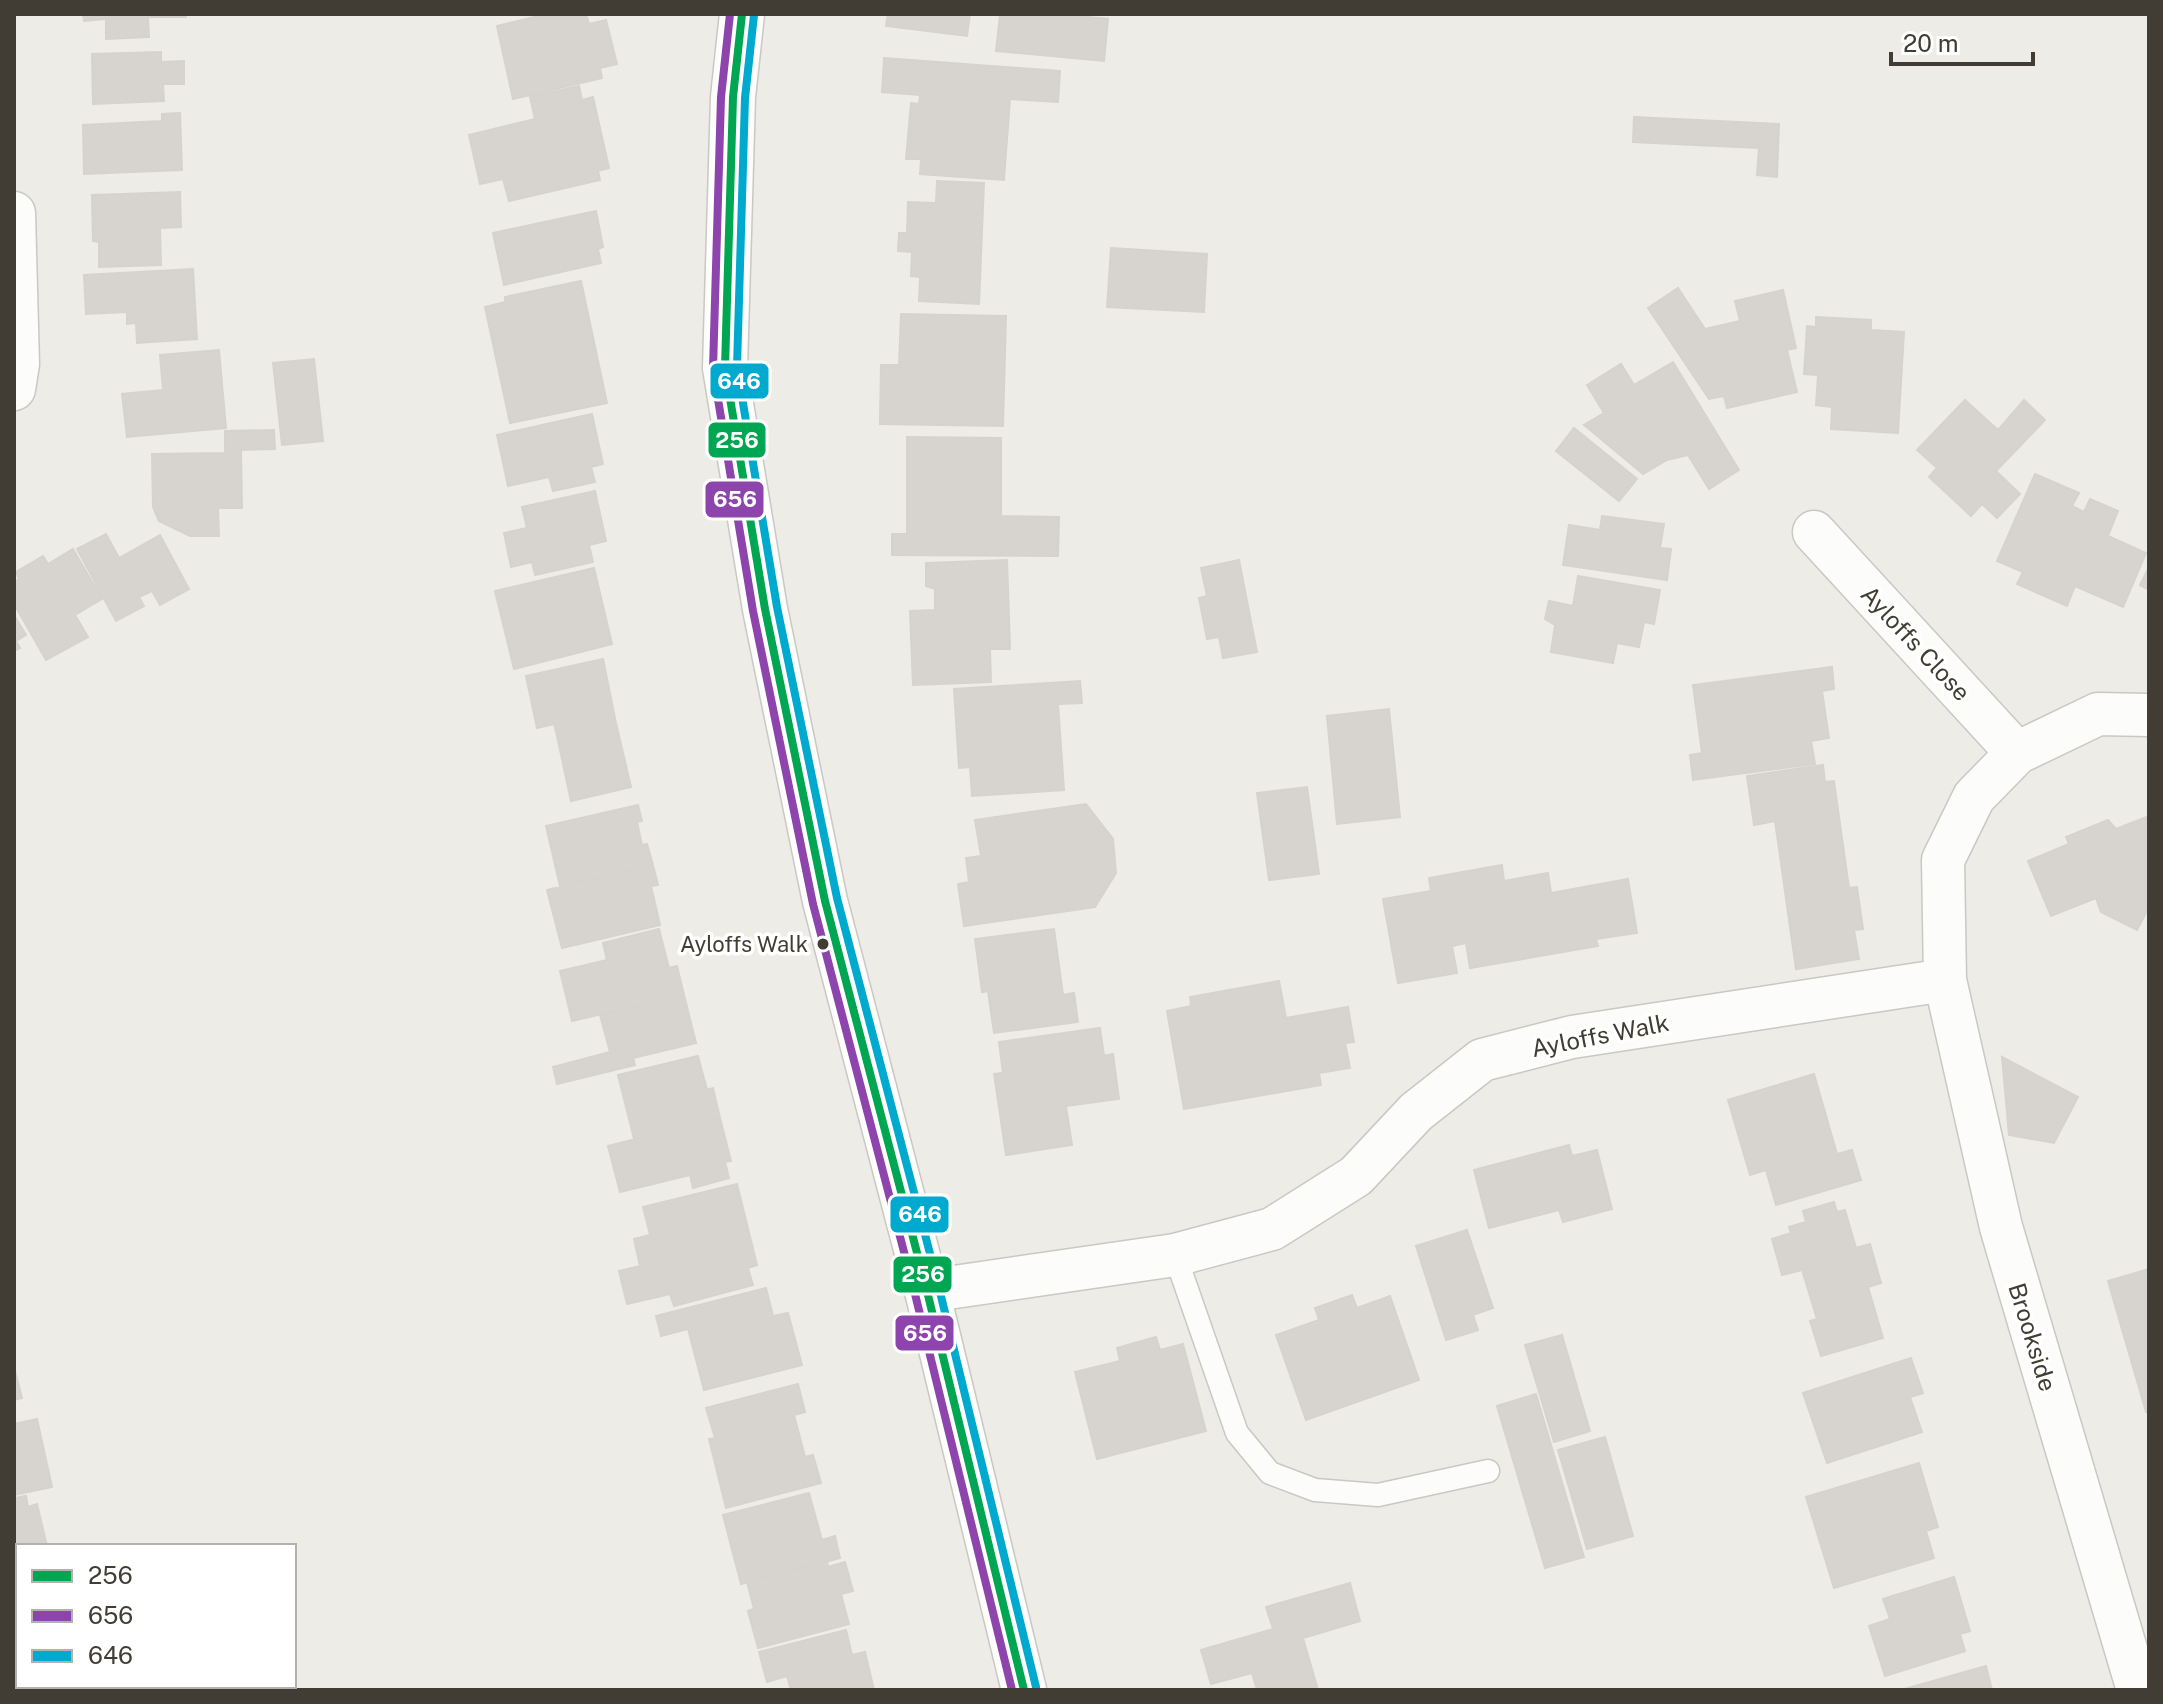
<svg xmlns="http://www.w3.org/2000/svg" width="2163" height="1704" font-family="'Public Sans',sans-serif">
<rect width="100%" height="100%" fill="#eeece7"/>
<!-- building -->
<path fill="#d7d4cf" stroke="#d6d3cd" stroke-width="2" d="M 83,14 L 186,14 L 186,17 L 148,17 L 149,37 L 106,39 L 106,19 L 84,21 Z
M 547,14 L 586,14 L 589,24 L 606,20 L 617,64 L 600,68 L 602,78 L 513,99 L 497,26 Z
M 888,14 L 970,14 L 967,36 L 886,26 Z
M 1000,14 L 1058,14 L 1108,19 L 1104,61 L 996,51 Z
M 161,52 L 161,62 L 184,61 L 184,84 L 163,84 L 164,101 L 93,104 L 92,54 Z
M 884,58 L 1060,71 L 1058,102 L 1010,99 L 1004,180 L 920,174 L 921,159 L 906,159 L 911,103 L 919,104 L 920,95 L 882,92 Z
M 579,86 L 582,100 L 593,97 L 609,168 L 598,171 L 600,180 L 509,201 L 503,179 L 480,184 L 469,135 L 535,119 L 530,97 Z
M 180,113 L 182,170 L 84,174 L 83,125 L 162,121 L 162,114 Z
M 1634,117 L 1779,124 L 1777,177 L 1757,175 L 1759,148 L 1633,142 Z
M 937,181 L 984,183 L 979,304 L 919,301 L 920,277 L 911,276 L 912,252 L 898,251 L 899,233 L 907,233 L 908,202 L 936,203 Z
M 180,192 L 181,227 L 160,228 L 161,265 L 99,267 L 99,242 L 93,241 L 92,195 Z
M 596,211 L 603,247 L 598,249 L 601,263 L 504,285 L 493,233 Z
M 1111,248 L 1207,254 L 1204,312 L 1107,307 Z
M 193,269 L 197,339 L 137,343 L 136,323 L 127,324 L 127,312 L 86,314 L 84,275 Z
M 581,281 L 607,403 L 510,423 L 485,307 L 505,302 L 505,297 Z
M 1678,288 L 1705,329 L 1740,321 L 1735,301 L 1783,290 L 1796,348 L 1787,350 L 1797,392 L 1727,408 L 1724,396 L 1709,399 L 1648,308 Z
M 901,314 L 1006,316 L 1003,426 L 880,424 L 881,365 L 899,365 Z
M 1816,317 L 1871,320 L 1871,330 L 1904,332 L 1898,433 L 1831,429 L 1832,407 L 1816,405 L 1818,375 L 1804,374 L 1807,326 L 1816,327 Z
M 219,350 L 226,428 L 127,437 L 122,394 L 163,390 L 160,355 Z
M 314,359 L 323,441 L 282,445 L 273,363 Z
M 1673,362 L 1739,470 L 1709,489 L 1688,455 L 1667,460 L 1643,474 L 1584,425 L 1604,413 L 1587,385 L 1621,364 L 1634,385 Z
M 1965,400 L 1998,430 L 2024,400 L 2045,420 L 1996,471 L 2020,494 L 1997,518 L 1982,504 L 1971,516 L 1929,477 L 1937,468 L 1917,450 Z
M 592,414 L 603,464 L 591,467 L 595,482 L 553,491 L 549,477 L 508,486 L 497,435 Z
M 1574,428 L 1637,479 L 1619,501 L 1556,451 Z
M 274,430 L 275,449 L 241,450 L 242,508 L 218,508 L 219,536 L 190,536 L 159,521 L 153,507 L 152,454 L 225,453 L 225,431 Z
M 907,437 L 1001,438 L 1001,516 L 1059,517 L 1058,556 L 892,555 L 892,534 L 907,534 Z
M 2035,474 L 2079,493 L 2072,506 L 2084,512 L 2090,499 L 2118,511 L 2108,536 L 2146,553 L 2123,607 L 2075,586 L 2067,606 L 2017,584 L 2023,572 L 1997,561 Z
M 595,491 L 606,541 L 589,545 L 593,562 L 535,575 L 532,562 L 511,567 L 504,533 L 527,528 L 522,507 Z
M 1602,516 L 1664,524 L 1660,548 L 1671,549 L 1667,580 L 1563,565 L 1569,525 L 1600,530 Z
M 106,534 L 119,558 L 160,535 L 189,589 L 160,605 L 152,591 L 139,597 L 144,606 L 116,621 L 77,549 Z
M 73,549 L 102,599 L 75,615 L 88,637 L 46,660 L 14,604 L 14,582 L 19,579 L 16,572 L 43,556 L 48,564 Z
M 1007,560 L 1010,649 L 990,649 L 991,682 L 913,685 L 910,611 L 935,610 L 935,589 L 926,586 L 926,563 Z
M 1239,560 L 1257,652 L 1223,658 L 1219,637 L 1207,639 L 1199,598 L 1207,596 L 1201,568 Z
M 2149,567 L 2149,590 L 2140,585 Z
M 594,568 L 612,644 L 514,669 L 495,591 Z
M 1578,576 L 1660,590 L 1654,624 L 1644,622 L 1639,647 L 1617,643 L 1613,663 L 1551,652 L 1555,625 L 1545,619 L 1549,601 L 1573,606 Z
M 14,615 L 26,635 L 16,641 L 20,648 L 14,651 Z
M 603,659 L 616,723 L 557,736 L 554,724 L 537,728 L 526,676 Z
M 1832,667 L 1834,689 L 1822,691 L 1829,738 L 1811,741 L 1815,764 L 1693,780 L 1690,755 L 1702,753 L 1693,685 Z
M 1080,681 L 1082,703 L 1058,704 L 1064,790 L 972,796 L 970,767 L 959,768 L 954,689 Z
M 1389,709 L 1400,817 L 1337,824 L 1327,716 Z
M 616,723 L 631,787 L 571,801 L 557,736 Z
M 1823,765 L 1825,782 L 1834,781 L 1849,888 L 1857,887 L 1863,929 L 1854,930 L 1859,959 L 1796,969 L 1775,821 L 1754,825 L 1747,776 Z
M 1307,787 L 1319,874 L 1269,880 L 1257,793 Z
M 1086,804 L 1113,839 L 1116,873 L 1095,907 L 964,926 L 958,884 L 969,882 L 966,858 L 981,856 L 975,820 Z
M 638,805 L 642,821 L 637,822 L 642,845 L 647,844 L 653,865 L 560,886 L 546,826 Z
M 2149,816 L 2149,907 L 2137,930 L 2101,912 L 2096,898 L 2051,916 L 2028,861 L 2069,844 L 2066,837 L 2108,820 L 2116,829 Z
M 653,865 L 658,885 L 651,886 L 660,925 L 562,948 L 547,890 Z
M 1502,865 L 1504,881 L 1548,873 L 1551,893 L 1628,879 L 1637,933 L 1596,939 L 1598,946 L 1470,968 L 1466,943 L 1452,946 L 1457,973 L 1398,983 L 1383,899 L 1431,891 L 1429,878 Z
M 659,929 L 669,968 L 677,966 L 684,995 L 572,1021 L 560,971 L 607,960 L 603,943 Z
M 1054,929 L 1063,995 L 1074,993 L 1078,1022 L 994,1033 L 988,991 L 982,992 L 975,939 Z
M 1279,981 L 1286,1018 L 1348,1007 L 1354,1042 L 1345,1043 L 1350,1068 L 1319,1073 L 1321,1085 L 1184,1109 L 1167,1011 L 1191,1006 L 1190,997 Z
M 684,995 L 696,1043 L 633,1058 L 635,1065 L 557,1084 L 553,1067 L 610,1052 L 600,1015 Z
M 1100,1028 L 1104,1056 L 1113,1054 L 1119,1099 L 1066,1106 L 1072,1145 L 1006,1155 L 994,1074 L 1003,1073 L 999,1042 Z
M 698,1056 L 707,1090 L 713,1088 L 720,1118 L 634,1139 L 618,1075 Z
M 2002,1057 L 2078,1097 L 2054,1143 L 2009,1135 Z
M 1814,1074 L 1837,1154 L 1852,1150 L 1861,1180 L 1776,1205 L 1766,1170 L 1750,1175 L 1728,1100 Z
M 720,1118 L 731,1161 L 725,1162 L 729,1178 L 693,1188 L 690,1175 L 620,1192 L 608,1146 Z
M 1569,1145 L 1572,1156 L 1597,1150 L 1612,1209 L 1563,1222 L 1559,1210 L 1489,1228 L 1474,1170 Z
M 737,1184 L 757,1265 L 748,1268 L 753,1285 L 674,1306 L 670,1294 L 627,1304 L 619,1271 L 640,1266 L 634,1239 L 650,1235 L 643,1207 Z
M 1834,1202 L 1837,1212 L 1845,1210 L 1856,1248 L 1870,1244 L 1881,1283 L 1868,1287 L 1883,1338 L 1821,1356 L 1810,1321 L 1817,1319 L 1802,1270 L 1782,1275 L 1772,1239 L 1791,1233 L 1789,1227 L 1806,1222 L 1803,1211 Z
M 1467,1230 L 1493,1308 L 1473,1315 L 1478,1330 L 1446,1340 L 1416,1246 Z
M 2149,1269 L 2149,1411 L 2146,1412 L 2108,1281 Z
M 766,1288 L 773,1316 L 788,1313 L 802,1365 L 704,1390 L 688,1329 L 661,1336 L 656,1316 Z
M 1352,1295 L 1357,1308 L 1390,1296 L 1419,1380 L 1306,1420 L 1276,1335 L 1319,1320 L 1315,1308 Z
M 1562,1335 L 1590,1431 L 1554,1442 L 1525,1345 Z
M 1156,1337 L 1160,1350 L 1183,1344 L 1206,1431 L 1097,1459 L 1075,1372 L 1120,1361 L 1117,1348 Z
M 1911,1358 L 1923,1393 L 1910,1397 L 1922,1432 L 1827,1463 L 1803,1393 Z
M 14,1367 L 22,1398 L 14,1400 Z
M 798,1384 L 805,1412 L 794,1415 L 805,1457 L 813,1455 L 821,1483 L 726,1508 L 709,1439 L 715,1438 L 706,1408 Z
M 1536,1394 L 1584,1557 L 1545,1568 L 1497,1406 Z
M 37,1419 L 52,1487 L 14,1495 L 14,1424 Z
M 1605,1437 L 1633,1536 L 1587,1549 L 1558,1450 Z
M 1919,1463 L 1938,1527 L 1926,1531 L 1934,1558 L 1834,1588 L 1806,1497 Z
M 809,1493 L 822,1540 L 835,1536 L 840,1558 L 741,1584 L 723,1515 Z
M 26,1496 L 28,1507 L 37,1504 L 47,1546 L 18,1546 L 18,1567 L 14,1568 L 14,1498 Z
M 827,1561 L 828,1567 L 845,1562 L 853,1591 L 841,1594 L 849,1624 L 758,1648 L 748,1611 L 754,1609 L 747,1582 Z
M 1954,1577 L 1970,1631 L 1960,1634 L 1965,1651 L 1885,1676 L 1869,1626 L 1890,1619 L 1883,1599 Z
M 1350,1583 L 1360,1621 L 1303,1638 L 1318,1690 L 1257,1690 L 1252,1673 L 1211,1684 L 1201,1650 L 1273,1629 L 1266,1607 Z
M 18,1584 L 18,1632 L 14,1633 L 14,1585 Z
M 846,1630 L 852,1655 L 865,1652 L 874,1690 L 791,1690 L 787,1676 L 767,1682 L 759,1652 Z
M 18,1632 L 18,1678 L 14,1679 L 14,1633 Z
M 1986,1666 L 1992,1690 L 1901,1690 Z
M 75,1686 L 98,1686 L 99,1690 L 61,1690 Z"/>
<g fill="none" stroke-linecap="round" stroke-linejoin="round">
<defs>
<path id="service" d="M 1175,1255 L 1237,1433 L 1270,1473 L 1315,1490 L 1378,1495 L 1488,1471"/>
<path id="minor" d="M 14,213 L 18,364 L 14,389
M 1814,532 L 2017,753
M 1945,980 L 2001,1227 L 2138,1690
M 927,1291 L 1175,1255 L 1272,1229 L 1356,1176 L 1416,1112 L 1482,1060 L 1572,1037 L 1945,980 L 1943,860 L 1974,797 L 2017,753 L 2098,714 L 2149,715"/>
<path id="tertiary" d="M 742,14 L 733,97 L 725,368 L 765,609 L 825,901 L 927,1291 L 1024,1690"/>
</defs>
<!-- service casing -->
<use href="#service" stroke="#cac8c3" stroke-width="25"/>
<!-- minor casing -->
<use href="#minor" stroke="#cac8c3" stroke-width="45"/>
<!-- tertiary casing -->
<use href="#tertiary" stroke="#cac8c3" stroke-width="47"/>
<!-- service -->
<use href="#service" stroke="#fcfcfb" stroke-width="22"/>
<!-- minor -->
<use href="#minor" stroke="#fcfcfb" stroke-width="42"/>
<!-- tertiary -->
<use href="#tertiary" stroke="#fcfcfb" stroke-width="44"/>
<defs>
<path id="bus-1" d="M 742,14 L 733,97 L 725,368 L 765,609 L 825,901 L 927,1291 L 1024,1690"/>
<path id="bus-2" d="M 730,14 L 721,97 L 713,369 L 753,611 L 813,904 L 915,1294 L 1012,1690"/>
<path id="bus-3" d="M 754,15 L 745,98 L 737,367 L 777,607 L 837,898 L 939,1288 L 1036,1687"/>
</defs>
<!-- bus-1 casing -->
<use href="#bus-1" stroke="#fff" stroke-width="14"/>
<!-- bus-2 casing -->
<use href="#bus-2" stroke="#fff" stroke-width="14"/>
<!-- bus-3 casing -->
<use href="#bus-3" stroke="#fff" stroke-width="14"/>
<!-- bus-1 -->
<use href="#bus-1" stroke="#00a651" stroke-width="8"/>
<!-- bus-2 -->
<use href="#bus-2" stroke="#8e44ad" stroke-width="8"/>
<!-- bus-3 -->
<use href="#bus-3" stroke="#00a9ce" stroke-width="8"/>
</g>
<!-- markers -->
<circle fill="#423d34" stroke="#fff" stroke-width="3" cx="823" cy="944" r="7"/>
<g text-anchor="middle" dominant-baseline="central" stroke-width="7" stroke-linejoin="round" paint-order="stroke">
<!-- bus labels -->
<g font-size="22" fill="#423d34" stroke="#fff" text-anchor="end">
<text x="808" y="944">Ayloffs Walk</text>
</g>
<!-- street labels -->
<g font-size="24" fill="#423d34" stroke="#fff">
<text transform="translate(1916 643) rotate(47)">Ayloffs Close</text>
<text transform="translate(1600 1035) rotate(-11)">Ayloffs Walk</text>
<text transform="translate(2033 1337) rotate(73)">Brookside</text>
</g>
</g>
<g stroke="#fff" stroke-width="3">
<rect x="709" y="362" width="61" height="38" rx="8" fill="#00a9ce"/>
<rect x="707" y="421" width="60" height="38" rx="8" fill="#00a651"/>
<rect x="704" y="480" width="61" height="39" rx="8" fill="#8e44ad"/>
<rect x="889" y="1195" width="61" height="39" rx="8" fill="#00a9ce"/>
<rect x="892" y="1255" width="61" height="39" rx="8" fill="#00a651"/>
<rect x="894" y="1314" width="61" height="38" rx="8" fill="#8e44ad"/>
</g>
<g font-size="22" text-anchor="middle" font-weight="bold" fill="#fff">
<text x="739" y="389">646</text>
<text x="737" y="448">256</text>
<text x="735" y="507">656</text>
<text x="920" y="1222">646</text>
<text x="923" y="1282">256</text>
<text x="925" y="1341">656</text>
</g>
<!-- border -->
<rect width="2163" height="1704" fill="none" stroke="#423d34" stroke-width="32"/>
<!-- legend -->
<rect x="16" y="1544" width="280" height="144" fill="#ffffff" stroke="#b3b1ae" stroke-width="2"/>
<rect x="32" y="1570" width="40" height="12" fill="#00a651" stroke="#b3b1ae" stroke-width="2"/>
<text x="88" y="1584" font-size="24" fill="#423d34">256</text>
<rect x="32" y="1610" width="40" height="12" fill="#8e44ad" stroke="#b3b1ae" stroke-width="2"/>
<text x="88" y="1624" font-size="24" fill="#423d34">656</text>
<rect x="32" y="1650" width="40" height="12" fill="#00a9ce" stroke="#b3b1ae" stroke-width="2"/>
<text x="88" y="1664" font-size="24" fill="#423d34">646</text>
<!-- scale -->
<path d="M1891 52v12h142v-12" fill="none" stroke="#423d34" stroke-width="4"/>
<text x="1903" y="52" font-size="24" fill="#423d34" stroke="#ffffff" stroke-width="6" paint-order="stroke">20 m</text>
</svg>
